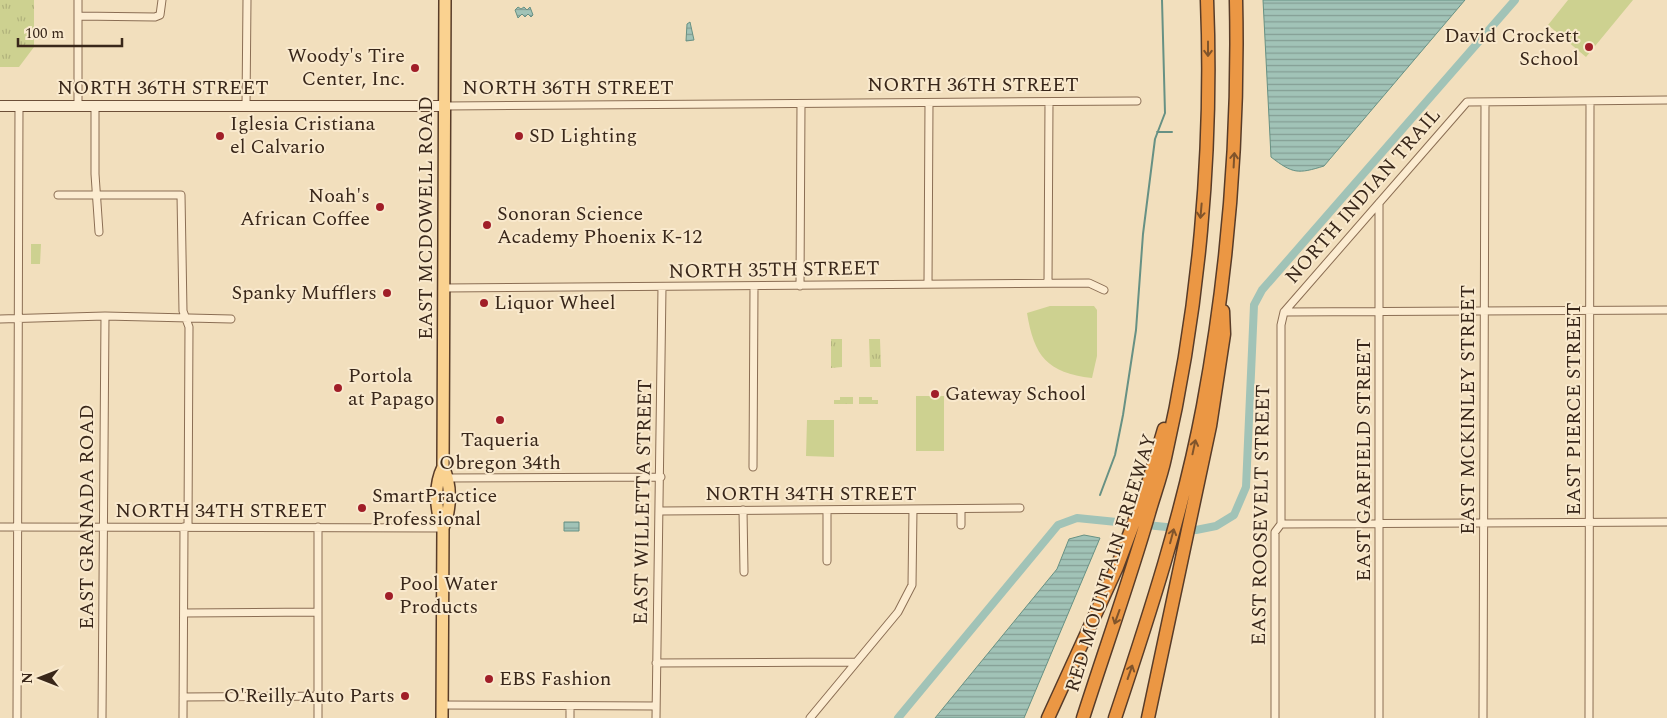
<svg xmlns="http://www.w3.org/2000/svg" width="1667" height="718" font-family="Spectral,serif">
<defs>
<pattern id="grass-tufts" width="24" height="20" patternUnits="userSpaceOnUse" patternTransform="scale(1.25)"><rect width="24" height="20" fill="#cdd190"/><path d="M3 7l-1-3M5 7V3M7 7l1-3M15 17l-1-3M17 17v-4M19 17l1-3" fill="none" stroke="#b1b37c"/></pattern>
<pattern id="water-rules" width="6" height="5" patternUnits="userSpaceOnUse" patternTransform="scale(1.25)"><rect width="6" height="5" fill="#a1c3b7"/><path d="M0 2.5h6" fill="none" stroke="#849e94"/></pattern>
</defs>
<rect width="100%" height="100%" fill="#f2dfbd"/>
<!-- grass -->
<path fill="url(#grass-tufts)" d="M 0,0 L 34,0 L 34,47 L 19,67 L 0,67 Z
M 831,339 L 842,339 L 842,367 L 831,368 Z
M 869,339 L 880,339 L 881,367 L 870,367 Z
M 840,397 L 853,397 L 853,404 L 834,404 L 834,400 L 840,400 Z
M 859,397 L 872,397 L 872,400 L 878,400 L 878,404 L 859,404 Z"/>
<!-- pitch -->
<path fill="#cdd190" d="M 1568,0 L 1633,0 L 1586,57 L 1548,25 Z
M 31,244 L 41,244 L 40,264 L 31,264 Z
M 1050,306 L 1094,306 L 1097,310 L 1097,356 L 1092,378 C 1047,373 1034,356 1027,313 Z
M 916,396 L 944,396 L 944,451 L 916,451 Z
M 807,420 L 834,420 L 834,457 L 806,456 Z"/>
<!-- water -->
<path fill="url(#water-rules)" stroke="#679184" d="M 1263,0 L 1465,0 L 1324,166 C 1298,174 1293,174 1271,157 Z
M 518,7 L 521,9 L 524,7 L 527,10 L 530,7 L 533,15 L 531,17 L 528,14 L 525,17 L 522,14 L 518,18 L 515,10 Z
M 690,22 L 694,40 L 686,41 L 687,24 Z
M 564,522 L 579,522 L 579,531 L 564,531 Z
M 1084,535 L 1100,538 L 1024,718 L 935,718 L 1057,569 L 1069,539 Z"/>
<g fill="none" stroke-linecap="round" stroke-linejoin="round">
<!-- stream -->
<path stroke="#679184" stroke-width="2" d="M 1157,132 L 1172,132
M 1100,495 L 1115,455 L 1123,415 L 1136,330 L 1143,234 L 1155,139 L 1165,113 L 1162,0"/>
<!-- canal -->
<path stroke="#a1c3b7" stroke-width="8" d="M 898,718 L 1058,525 L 1077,518 L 1196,530 L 1216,526 L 1234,515 L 1246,487 L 1254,305 L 1262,290 L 1515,0"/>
<defs>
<path id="street" d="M 78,0 L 78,106
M 78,16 L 155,17 L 160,15 L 162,0
M 95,106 L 95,174 L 99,232
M 246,106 L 247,0
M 445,106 L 1137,101
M 58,195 L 181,195 L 183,311 L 189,327 L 188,527
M 1048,283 L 1049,102
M 928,284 L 929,103
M 800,286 L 801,104
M 444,288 L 1089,283 L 1104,290
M 1284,312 L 1667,310
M 0,319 L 105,316 L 231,319
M 753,467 L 754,287
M 444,478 L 661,477
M 961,509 L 961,525
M 743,510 L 744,572
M 827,510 L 827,561
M 661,511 L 1020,508
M 1281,524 L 1667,522
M 0,527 L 443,528
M 318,527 L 318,718
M 184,613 L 318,612
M 656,663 L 856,662
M 183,697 L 318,696
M 442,705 L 656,706
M 17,718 L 19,106
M 102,718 L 105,316
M 183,718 L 184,527
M 570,718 L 570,706
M 656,718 L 662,287
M 810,718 L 898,612 L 912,585 L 913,509
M 1275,718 L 1275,532 L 1281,524 L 1281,325 L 1284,312 L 1467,102 L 1667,100
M 1379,718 L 1379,203
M 1483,718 L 1485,102
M 1589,718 L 1590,101"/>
<path id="secondary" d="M 0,106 L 445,106"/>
<path id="primary" d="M 443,528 C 451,510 452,485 443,467
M 442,718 L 443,528 C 435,510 434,485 443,467 L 445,0"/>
<path id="highway" d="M 1048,718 L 1117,567 L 1146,490 L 1164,429
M 1083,718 C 1105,649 1129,582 1149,513 C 1154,495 1161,477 1165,458 C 1199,310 1213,152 1207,0
M 1115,718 C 1149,616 1183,512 1203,406 C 1228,272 1239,136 1236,0
M 1148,718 L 1210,426 L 1224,334 L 1223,311"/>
</defs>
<!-- street casing -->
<use href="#street" stroke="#8b6e54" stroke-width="9"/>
<!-- secondary casing -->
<use href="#secondary" stroke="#6d4f38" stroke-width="12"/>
<!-- primary casing -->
<use href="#primary" stroke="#583c29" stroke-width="14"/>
<!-- highway casing -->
<use href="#highway" stroke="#583c29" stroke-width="15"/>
<!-- street -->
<use href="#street" stroke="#fcecd1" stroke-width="7"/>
<!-- secondary -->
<use href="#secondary" stroke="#fcecd1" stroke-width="10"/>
<!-- primary -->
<use href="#primary" stroke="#fad290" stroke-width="11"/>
<!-- highway -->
<use href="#highway" stroke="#eb9744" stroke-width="12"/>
</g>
<!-- one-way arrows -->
<defs><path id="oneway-shaft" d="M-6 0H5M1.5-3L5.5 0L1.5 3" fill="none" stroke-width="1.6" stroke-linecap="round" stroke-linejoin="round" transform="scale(1.25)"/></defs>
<g stroke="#80542b">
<use href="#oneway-shaft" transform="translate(1208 49) rotate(90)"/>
<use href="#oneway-shaft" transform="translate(1234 160) rotate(-87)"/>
<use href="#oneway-shaft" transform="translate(1201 211) rotate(95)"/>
<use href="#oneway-shaft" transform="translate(1194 447) rotate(-78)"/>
<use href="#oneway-shaft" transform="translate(1172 536) rotate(-75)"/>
<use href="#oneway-shaft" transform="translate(1117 617) rotate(110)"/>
<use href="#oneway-shaft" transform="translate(1130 672) rotate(-71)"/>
</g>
<!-- markers -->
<g fill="#a01e28" stroke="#f9e9cd" stroke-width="2">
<circle cx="1589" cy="47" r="5"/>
<circle cx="415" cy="68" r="5"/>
<circle cx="220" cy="136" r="5"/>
<circle cx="519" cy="136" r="5"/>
<circle cx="380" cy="207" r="5"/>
<circle cx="487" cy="225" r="5"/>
<circle cx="387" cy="293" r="5"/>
<circle cx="484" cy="303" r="5"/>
<circle cx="338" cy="388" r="5"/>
<circle cx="935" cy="394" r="5"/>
<circle cx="500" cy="420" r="5"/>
<circle cx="362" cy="508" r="5"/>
<circle cx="389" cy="596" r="5"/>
<circle cx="489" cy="679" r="5"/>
<circle cx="405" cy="696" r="5"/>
</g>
<g text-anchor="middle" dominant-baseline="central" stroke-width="4" stroke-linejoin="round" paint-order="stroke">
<!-- poi labels -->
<g font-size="20" fill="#39271a" stroke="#f9e9cd" text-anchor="start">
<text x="1579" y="36" text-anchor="end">David Crockett<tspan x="1579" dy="23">School</tspan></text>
<text x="405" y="56" text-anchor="end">Woody's Tire<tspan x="405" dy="23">Center, Inc.</tspan></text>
<text x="230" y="124">Iglesia Cristiana<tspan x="230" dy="23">el Calvario</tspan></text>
<text x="529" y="136">SD Lighting</text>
<text x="370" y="196" text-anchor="end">Noah's<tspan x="370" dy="23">African Coffee</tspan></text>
<text x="497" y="214">Sonoran Science<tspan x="497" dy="23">Academy Phoenix K-12</tspan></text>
<text x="377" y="293" text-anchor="end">Spanky Mufflers</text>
<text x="494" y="303">Liquor Wheel</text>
<text x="348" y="376">Portola<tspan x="348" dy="23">at Papago</tspan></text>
<text x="945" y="394">Gateway School</text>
<text x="500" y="440" text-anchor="middle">Taqueria<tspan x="500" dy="23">Obregon 34th</tspan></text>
<text x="372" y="496">SmartPractice<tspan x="372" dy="23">Professional</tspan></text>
<text x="399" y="584">Pool Water<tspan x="399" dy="23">Products</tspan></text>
<text x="499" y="679">EBS Fashion</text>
<text x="395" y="696" text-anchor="end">O'Reilly Auto Parts</text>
</g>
<!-- street labels -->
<g font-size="20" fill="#39271a" stroke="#f9e9cd">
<text x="973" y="85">NORTH 36TH STREET</text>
<text x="163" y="88">NORTH 36TH STREET</text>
<text x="568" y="88">NORTH 36TH STREET</text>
<text transform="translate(1363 196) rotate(-49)">NORTH INDIAN TRAIL</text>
<text transform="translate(426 218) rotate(-90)">EAST MCDOWELL ROAD</text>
<text transform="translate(774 270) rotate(-1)">NORTH 35TH STREET</text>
<text transform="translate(1574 409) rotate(-90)">EAST PIERCE STREET</text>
<text transform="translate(1468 410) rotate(-90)">EAST MCKINLEY STREET</text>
<text transform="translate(1364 460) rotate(-90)">EAST GARFIELD STREET</text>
<text x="811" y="494">NORTH 34TH STREET</text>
<text transform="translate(643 502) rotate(-89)">EAST WILLETTA STREET</text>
<text x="221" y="511">NORTH 34TH STREET</text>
<text transform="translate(1261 515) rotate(-89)">EAST ROOSEVELT STREET</text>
<text transform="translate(87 517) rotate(-90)">EAST GRANADA ROAD</text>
<text transform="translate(1111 563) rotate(-73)">RED MOUNTAIN FREEWAY</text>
</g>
</g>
<!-- north arrow -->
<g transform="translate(40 678) rotate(270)" stroke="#f9e9cd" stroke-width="4" paint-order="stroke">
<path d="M0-4L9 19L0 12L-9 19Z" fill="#39271a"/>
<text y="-8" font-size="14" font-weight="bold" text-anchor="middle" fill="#39271a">N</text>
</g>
<!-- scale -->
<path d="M18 38v8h104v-8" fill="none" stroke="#39271a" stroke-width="2.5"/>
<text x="25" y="38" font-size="15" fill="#39271a" stroke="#f9e9cd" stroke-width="4" paint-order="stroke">100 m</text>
</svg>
